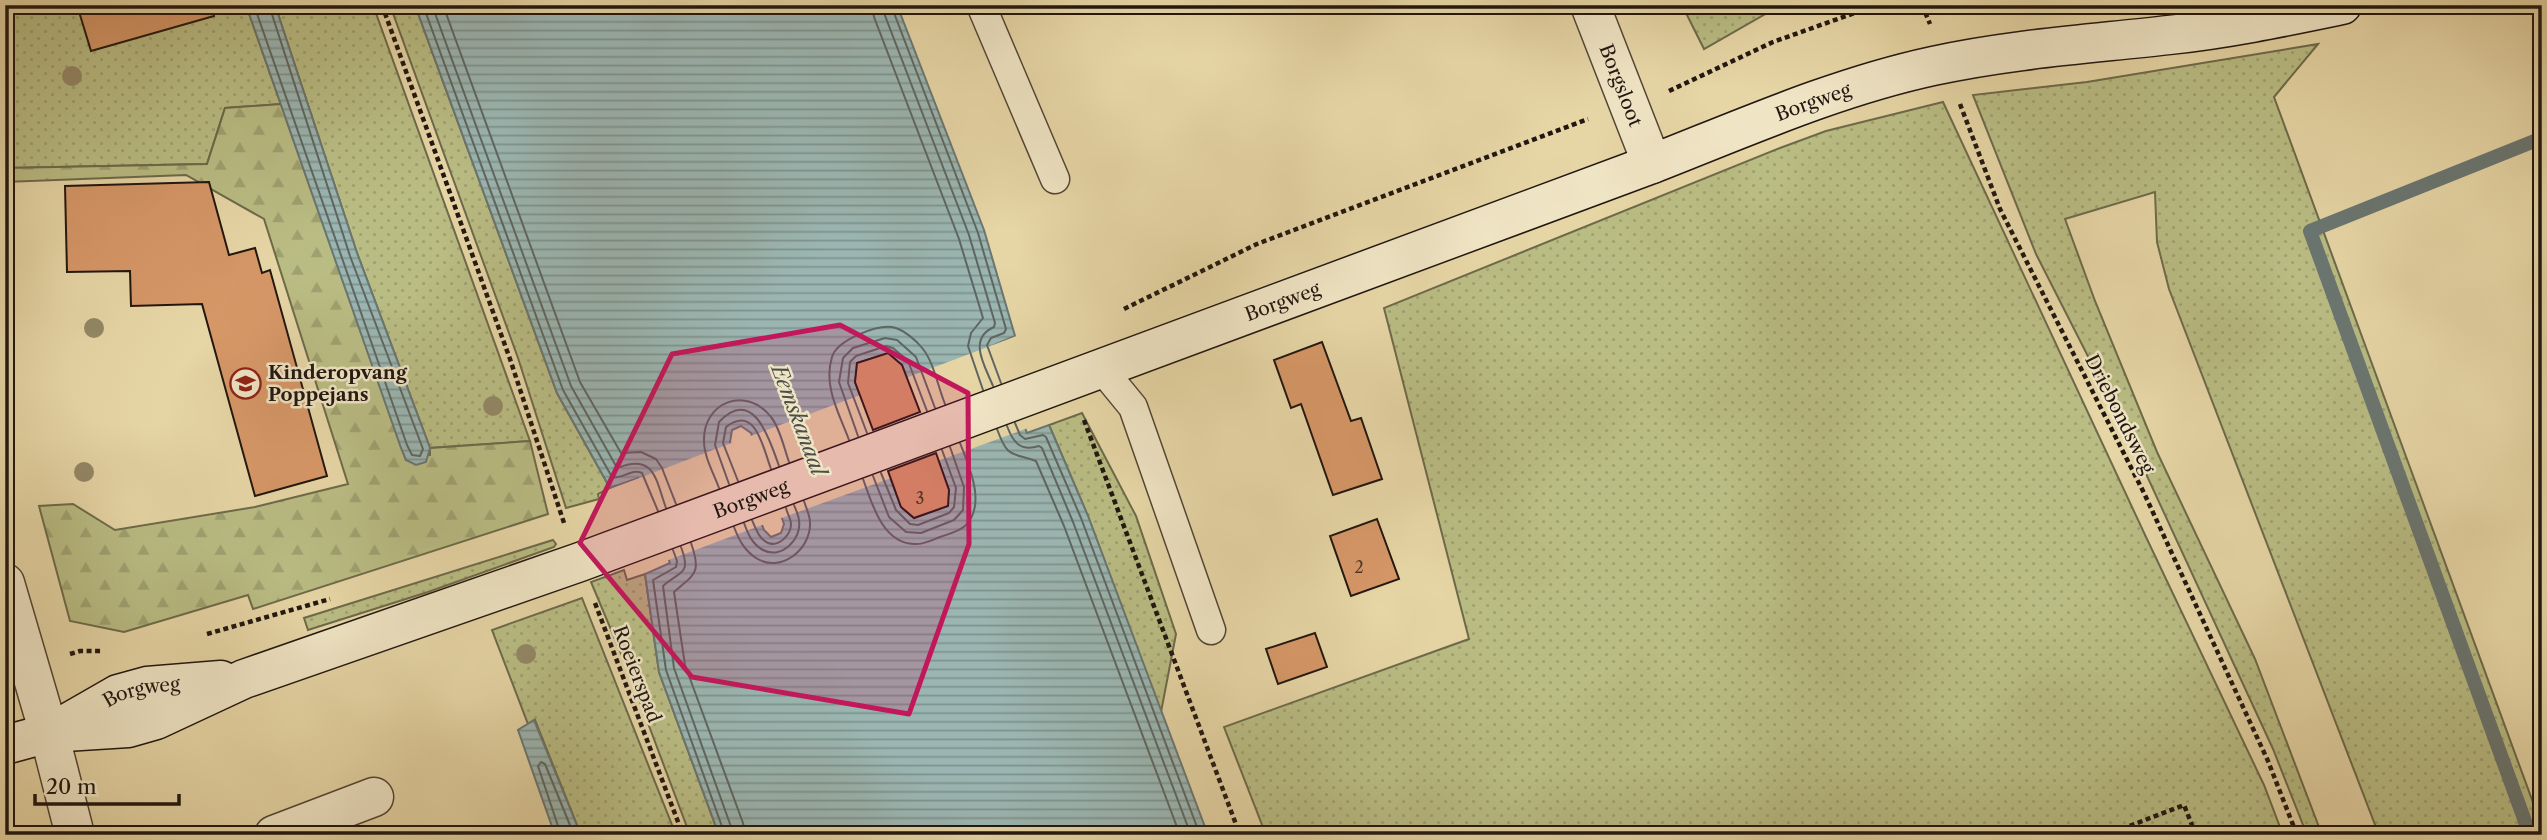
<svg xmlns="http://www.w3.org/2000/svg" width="2547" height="840" font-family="'Libre Caslon Text',serif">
<defs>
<pattern id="grass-dots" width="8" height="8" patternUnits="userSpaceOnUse" patternTransform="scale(1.75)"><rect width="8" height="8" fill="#b9bc83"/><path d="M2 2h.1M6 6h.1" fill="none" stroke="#9fa170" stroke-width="1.8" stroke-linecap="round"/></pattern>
<pattern id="forest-firs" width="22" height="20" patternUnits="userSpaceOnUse" patternTransform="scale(1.75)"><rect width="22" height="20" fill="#b9bc83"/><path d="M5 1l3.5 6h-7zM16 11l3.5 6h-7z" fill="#9fa170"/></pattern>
<pattern id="water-rules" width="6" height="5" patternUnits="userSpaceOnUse" patternTransform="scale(1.75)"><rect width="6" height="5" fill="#9bb6b2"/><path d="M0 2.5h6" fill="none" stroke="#7e938f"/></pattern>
</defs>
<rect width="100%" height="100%" fill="#e6d5a5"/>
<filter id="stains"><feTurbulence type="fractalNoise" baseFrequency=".00286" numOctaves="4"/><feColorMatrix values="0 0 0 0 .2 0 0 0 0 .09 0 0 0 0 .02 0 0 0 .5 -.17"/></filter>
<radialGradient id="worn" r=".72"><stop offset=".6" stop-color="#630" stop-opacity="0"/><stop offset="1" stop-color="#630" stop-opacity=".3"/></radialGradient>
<!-- grass -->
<path fill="url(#grass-dots)" stroke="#6d6a4a" stroke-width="2" d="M 5,5 L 246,5 L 281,104 L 225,108 L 207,164 L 5,168 Z
M 275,5 L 373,5 L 530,441 L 430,448 L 357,253 Z
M 390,5 L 415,5 L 557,393 L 610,488 L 598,494 L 599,499 L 566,508 L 518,358 Z
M 1682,5 L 1781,5 L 1704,49 Z
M 2318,44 L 2274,97 L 2542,827 L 2542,835 L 2379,835 L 2169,289 L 2157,242 L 2155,192 L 2065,219 L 2095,301 L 2157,452 L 2255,659 L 2322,835 L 2307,835 L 2273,749 L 2129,437 L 2036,254 L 1973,95 L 2087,82 Z
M 1943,102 L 2146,537 L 2264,785 L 2283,835 L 1266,835 L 1224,727 L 1469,639 L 1384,308 L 1780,148 L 1826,131 Z
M 1082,413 L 1136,516 L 1176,634 L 1161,712 L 1088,516 L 1049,425 Z
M 553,540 L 556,544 L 554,547 L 428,592 L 308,630 L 304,618 Z
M 624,570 L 627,580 L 645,574 L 659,672 L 719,835 L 690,835 L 628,670 L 591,582 Z
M 582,598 L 676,835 L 581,835 L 535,720 L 528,724 L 492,630 Z"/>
<!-- forest -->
<path fill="url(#forest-firs)" stroke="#6d6a4a" stroke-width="2" d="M 281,104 L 406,460 L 430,455 L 430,448 L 530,441 L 548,514 L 253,609 L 248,595 L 124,632 L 70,621 L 39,506 L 73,504 L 115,530 L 255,507 L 348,484 L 264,219 L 186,175 L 5,182 L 5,168 L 207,164 L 225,108 Z"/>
<!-- water -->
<path fill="url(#water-rules)" stroke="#6a7671" stroke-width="2" fill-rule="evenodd" d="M 246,5 L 275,5 L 357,253 L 430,448 L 426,462 L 416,465 L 406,460 L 401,448 Z
M 415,5 L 897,5 L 984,230 L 1015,336 L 994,345 L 1027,433 L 1049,425 L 1088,516 L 1208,835 L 719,835 L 659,672 L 645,574 L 670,563 L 638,478 L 610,488 L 557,393 ZM 888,353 L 902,365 L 949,490 L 947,506 L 914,518 L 901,507 L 855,382 L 857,363 ZM 741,426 L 751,433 L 784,524 L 781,533 L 771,537 L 764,530 L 730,442 L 732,430 Z
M 534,720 L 581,835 L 555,835 L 518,730 Z"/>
<!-- pier -->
<path fill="#e6d5a5" d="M 1019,335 L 1017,339 L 998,346 L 1028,428 L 935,462 L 903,379 Z
M 863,394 L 894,477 L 779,519 L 748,437 Z
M 734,442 L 765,524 L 666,561 L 635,482 L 611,491 L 608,490 Z"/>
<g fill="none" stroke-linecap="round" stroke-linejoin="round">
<!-- shore -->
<path stroke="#5e6661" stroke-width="2" d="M 254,5 L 407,445 L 412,455 L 420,456 L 423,449 L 350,256 L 269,5
M 423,5 L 563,390 L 612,477 C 622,480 631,468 642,473 L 658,511
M 432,5 L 571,386 L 616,466 L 620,467 C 655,454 656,481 666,508
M 443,5 L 580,382 L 621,453 L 641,452 L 656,459 L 662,468 L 676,504
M 872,5 L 874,17 L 959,239 L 983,318 L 971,333 L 968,346 L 983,390
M 883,5 L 884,13 L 969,235 L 995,323 L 994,327 C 967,339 985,366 993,386
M 891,5 L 978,233 L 1006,329 L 1004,333 L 991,338 L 987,345 L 1001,383
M 1015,423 L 1020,435 L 1025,439 L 1043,435 L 1046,437 L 1081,518 L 1200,835
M 1007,426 C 1013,442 1020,452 1039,446 L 1042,448 L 1073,522 L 1191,835
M 997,429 C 1008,459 1011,452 1036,461 L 1064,526 L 1180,835
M 867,433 L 848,383 L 850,362 L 856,356 L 886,346 L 893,348 L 908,361 L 927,411
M 858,436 L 839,382 L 843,358 L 853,348 L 885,338 L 897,340 L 916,357 L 935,408
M 849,440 C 839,413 823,386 832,357 C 837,340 876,325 892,327 C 903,329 916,340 923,349 C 934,363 938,387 945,404
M 881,473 L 896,510 L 910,524 L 918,525 L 949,513 L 954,507 L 956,488 L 942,450
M 873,476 L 889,517 L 906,532 L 921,533 L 954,520 L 963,510 L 964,487 L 950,447
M 863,479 C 872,503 882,543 914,544 C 923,545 932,540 940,537 C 948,534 958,532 965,526 C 987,505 969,466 960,443
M 738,481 L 723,443 L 726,427 C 756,404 763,448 771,469
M 729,484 L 715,445 L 719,422 C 754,385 770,441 779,466
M 719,488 C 714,474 704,457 704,441 C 703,402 746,385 771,417 C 780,428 784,448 789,462
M 752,520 C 756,529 759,539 768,543 C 779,547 791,535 791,524 C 791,519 787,513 786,508
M 744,523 C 748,534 752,544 763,550 C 781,560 802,539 799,521 C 799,516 796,510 794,505
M 734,527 C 739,540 744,550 756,558 C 781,574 811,549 810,523 C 810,515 806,508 804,501
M 691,543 C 702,574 694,574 674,592 L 685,665 L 743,823 L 745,835
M 681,547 C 692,576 679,571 663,586 L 674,668 L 734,835
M 673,550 L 677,561 L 676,567 L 653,580 L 666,670 L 725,835
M 561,835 L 538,766 L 541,762 L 545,764 L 574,835"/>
<!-- stream -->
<path stroke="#6a7671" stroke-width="14" d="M 2530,835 L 2310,231 L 2542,138"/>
</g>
<!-- building -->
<path fill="#d69767" stroke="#211710" stroke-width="2" d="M 77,5 L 212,5 L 214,16 L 91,51 Z
M 209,182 L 229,255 L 255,248 L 262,273 L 270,270 L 327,476 L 255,496 L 202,304 L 131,306 L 130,271 L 67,272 L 65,186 Z
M 1322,342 L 1351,421 L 1361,418 L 1382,479 L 1333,495 L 1301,404 L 1291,408 L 1274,360 Z
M 888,353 L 902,365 L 920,412 L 873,430 L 855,382 L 857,363 Z
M 936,453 L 949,490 L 948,506 L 914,518 L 901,507 L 888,471 Z
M 1377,519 L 1399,579 L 1351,596 L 1330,536 Z
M 1315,633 L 1327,667 L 1278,684 L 1266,649 Z"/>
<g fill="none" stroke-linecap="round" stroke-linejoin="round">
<defs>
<path id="service" d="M 981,5 L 1055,179
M 1101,368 L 1133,407 L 1211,630"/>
<path id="minor" d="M 5,583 L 49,733 L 75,835
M 274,835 L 374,797"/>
<g id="tertiary">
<path id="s1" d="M 1590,5 L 1652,164"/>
</g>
<g id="secondary">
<path id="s2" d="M 57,729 L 118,694 L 147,686 L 221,680"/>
<path id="s3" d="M 5,745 L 49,733 L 128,728 L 156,720 L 244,679 L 580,562 L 1652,164 C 1744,128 1836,87 1933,66 C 2011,49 2090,44 2169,35 C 2227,29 2284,17 2342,5"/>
</g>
</defs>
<!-- service casing -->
<use href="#service" stroke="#524635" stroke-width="31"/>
<!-- minor casing -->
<use href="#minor" stroke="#524635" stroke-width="41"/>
<!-- tertiary casing -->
<use href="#tertiary" stroke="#524635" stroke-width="41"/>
<!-- secondary casing -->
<use href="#secondary" stroke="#211710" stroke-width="41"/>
<!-- path -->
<path stroke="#211710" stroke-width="4.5" stroke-dasharray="5 3.5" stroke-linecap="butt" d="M 382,5 L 510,359 L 564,523
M 1922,5 L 1930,24
M 1669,91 L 1773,42 L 1877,5
M 1960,104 L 2000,209 L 2144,493 L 2268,761 L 2297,835
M 1124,309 L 1257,244 L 1588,119
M 1084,420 L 1240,835
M 595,603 L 683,835
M 207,634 L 330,599
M 70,654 L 80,651 L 103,651
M 2106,835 L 2184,805 L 2196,835"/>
<!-- service -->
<use href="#service" stroke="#efe4c4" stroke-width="28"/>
<!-- minor -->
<use href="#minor" stroke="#efe4c4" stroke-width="38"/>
<!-- tertiary -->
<use href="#tertiary" stroke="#efe4c4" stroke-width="38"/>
<!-- secondary -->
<use href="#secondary" stroke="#efe4c4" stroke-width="38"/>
</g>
<!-- trees -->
<g fill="#938866">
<circle cx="72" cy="76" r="10"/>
<circle cx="94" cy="328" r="10"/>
<circle cx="493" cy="406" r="10"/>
<circle cx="84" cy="472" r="10"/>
<circle cx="526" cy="654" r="10"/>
</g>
<!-- marked area -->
<path fill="#c2185b" fill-opacity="0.2" stroke="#c2185b" stroke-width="5" stroke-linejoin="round" d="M 840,325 L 968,393 L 969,544 L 909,714 L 692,677 L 580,543 L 672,354 Z"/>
<!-- icons -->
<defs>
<symbol id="school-ring" viewBox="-11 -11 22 22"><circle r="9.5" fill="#efe4c4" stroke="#8f2418" stroke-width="1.5"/><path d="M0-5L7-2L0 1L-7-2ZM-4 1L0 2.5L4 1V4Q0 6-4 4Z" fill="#8f2418"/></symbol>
</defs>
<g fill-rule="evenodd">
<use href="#school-ring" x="228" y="366" width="35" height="35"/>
</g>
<g text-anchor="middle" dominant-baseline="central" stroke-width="5" stroke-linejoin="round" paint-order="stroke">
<!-- number labels -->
<g font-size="16" fill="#4e3726">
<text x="920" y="498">3</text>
<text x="1359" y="567">2</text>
</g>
<!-- street labels -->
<g font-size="19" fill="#211710" stroke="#efe4c4">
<text stroke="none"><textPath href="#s1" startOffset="86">Borgsloot</textPath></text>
<text stroke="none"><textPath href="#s3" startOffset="1923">Borgweg</textPath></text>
<text stroke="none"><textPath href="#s3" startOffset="1356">Borgweg</textPath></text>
<text transform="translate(2120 414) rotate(63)">Driebondsweg</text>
<text stroke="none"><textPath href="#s3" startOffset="789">Borgweg</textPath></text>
<text transform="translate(637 674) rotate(69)">Roeierspad</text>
<text stroke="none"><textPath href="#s2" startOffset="94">Borgweg</textPath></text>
</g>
<!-- poi labels -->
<g font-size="19" font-weight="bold" fill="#211710" stroke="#efe4c4" text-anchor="start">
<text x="268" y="372">Kinderopvang<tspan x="268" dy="22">Poppejans</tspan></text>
</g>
<!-- water labels -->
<g font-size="21" font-style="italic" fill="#4c4f49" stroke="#efe4c4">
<text transform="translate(799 420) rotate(69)">Eemskanaal</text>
</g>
</g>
<!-- margin -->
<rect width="2547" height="840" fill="none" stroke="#e6d5a5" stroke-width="28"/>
<rect x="7" y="7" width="2533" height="826" fill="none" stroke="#211710" stroke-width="3.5"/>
<rect x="14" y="14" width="2519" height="812" fill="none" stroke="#211710" stroke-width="2"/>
<!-- scale -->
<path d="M35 794v10h144v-10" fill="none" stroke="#211710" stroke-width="3.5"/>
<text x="46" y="794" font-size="21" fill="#211710" stroke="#efe4c4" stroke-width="5" paint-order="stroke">20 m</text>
<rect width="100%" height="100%" filter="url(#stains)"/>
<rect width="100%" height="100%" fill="url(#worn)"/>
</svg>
